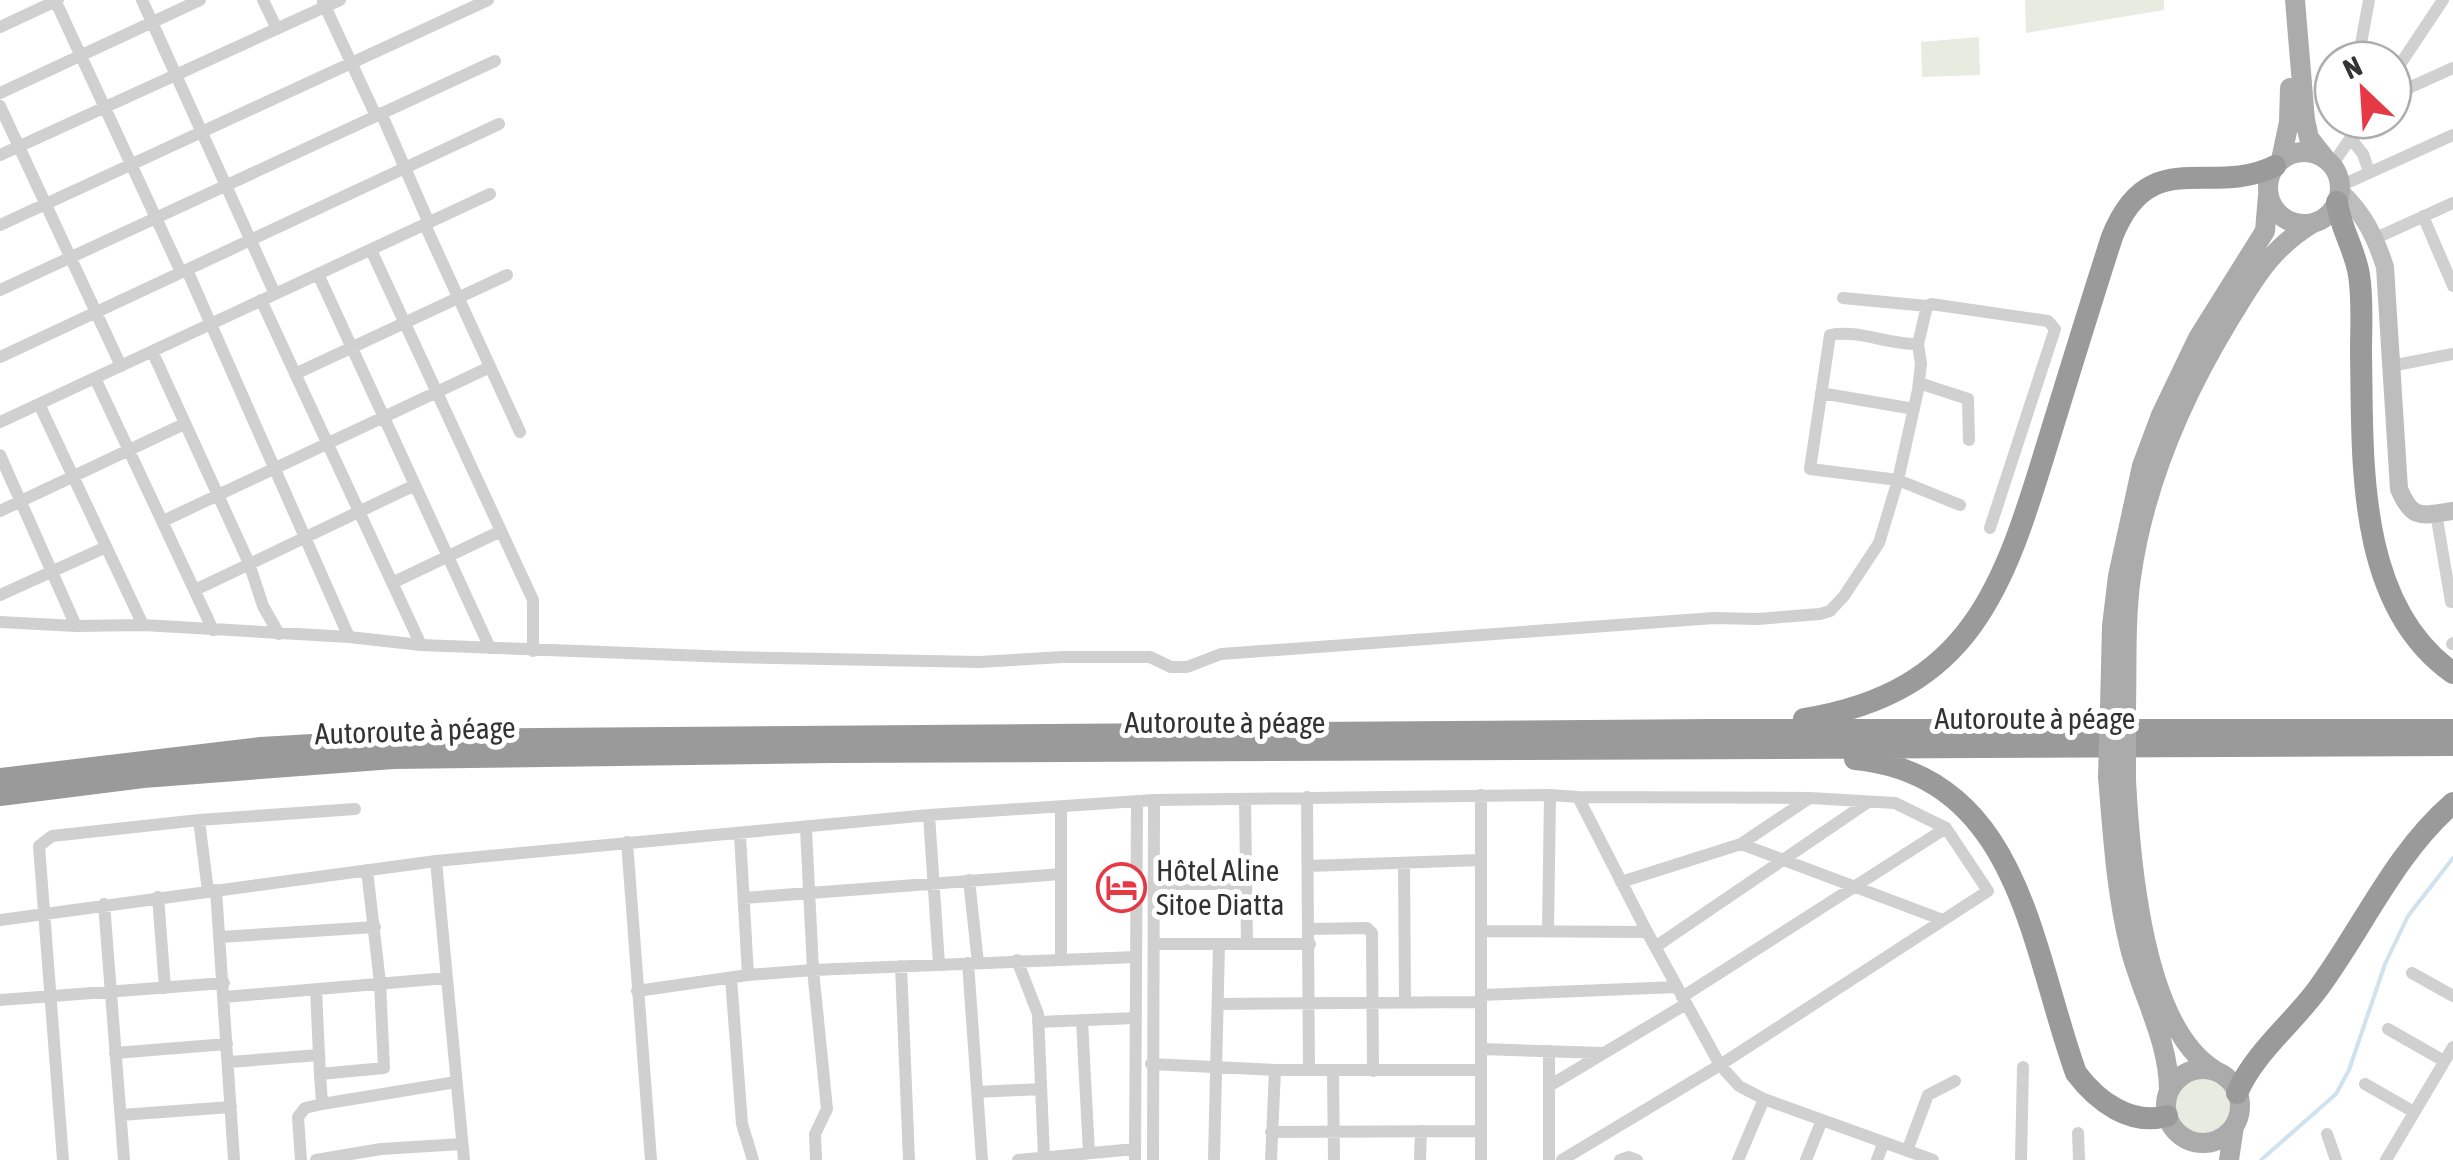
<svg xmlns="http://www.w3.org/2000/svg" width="2453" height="1160" font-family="'Asap Condensed',sans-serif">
<rect width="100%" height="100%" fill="#fff"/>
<!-- green -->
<path fill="#e6ecdf" d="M 2025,0 L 2164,0 L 2164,10 L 2026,33 Z
M 1979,37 L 1980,75 L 1922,77 L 1921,42 Z
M2173 1106a30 30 0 1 1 60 0a30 30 0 1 1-60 0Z"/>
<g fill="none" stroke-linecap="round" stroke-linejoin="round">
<!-- stream -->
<path stroke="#cfe2ee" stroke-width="4" d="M 2261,1160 L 2336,1094 L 2349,1070 L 2385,964 L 2408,916 L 2453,858"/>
<!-- street -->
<path stroke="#d0d0d0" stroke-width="12" d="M 55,0 L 181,272
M 142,0 L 275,294
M 263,0 L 277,29
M 323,2 L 376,116
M 0,27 L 58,0
M 2358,60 L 2369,0
M 2393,75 L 2443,0
M 0,93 L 200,0
M 2393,95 L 2453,68
M 0,106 L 121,366
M 381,113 L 429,223
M 2351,139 L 2363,154 L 2369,172
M 0,155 L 340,0
M 2332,165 L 2363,120
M 2340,186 L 2453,135
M 2423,216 L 2453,286
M 0,225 L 488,0
M 425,225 L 520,432
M 2376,238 L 2453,203
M 371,250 L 533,600 L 533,651
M 187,270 L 349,637
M 318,274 L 490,648
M 0,290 L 495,61
M 1843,298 L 1927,306
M 261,300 L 421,645
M 1918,344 C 1889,345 1858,329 1830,335 L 1810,469 L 1898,480 L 1960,505
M 152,351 L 249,563 L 263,606 L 279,634
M 0,357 L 499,124
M 2391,366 L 2453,354
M 295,374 L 507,275
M 95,378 L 213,630
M 1919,383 L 1968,399 L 1969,440
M 1821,393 L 1914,409
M 39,404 L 143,625
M 0,422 L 490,194
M 0,455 L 76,626
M 0,511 L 184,424
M 2436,513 L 2451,602
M 163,521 L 490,367
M 392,583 L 501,531
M 195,590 L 415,485
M 0,595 L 106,547
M 0,622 L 76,626 L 143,625 L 349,637 L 421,645 L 730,657 L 979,662 L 1063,657 L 1150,657 L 1171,667 L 1187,667 L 1221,654 L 1714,618 L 1757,619 L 1820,614 L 1830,611 L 1844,596 L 1879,543 L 1898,480 L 1918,390 L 1921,364 L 1918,344 L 1927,306 L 1931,304 L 2048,321 L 2055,329 L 1990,528
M 2452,644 L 2453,643
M 1307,797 L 1309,1070
M 1245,800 L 1247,944
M 1061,806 L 1061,960
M 929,815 L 939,964
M 199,820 L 208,891
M 806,829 L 813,970 L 827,1109 L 815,1134 L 816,1160
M 740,835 L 748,975
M 627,842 L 651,1160
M 1741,844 L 1943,920
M 436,861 L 464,1160
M 1404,863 L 1405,1003
M 1308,866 L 1481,860
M 969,880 L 978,963
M 1621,882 L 1741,844 L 1808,799
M 1156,884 L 1246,884
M 216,890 L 234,1160
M 158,897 L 165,988
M 744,898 L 1061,874
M 104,904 L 124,1160
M 0,920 L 436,861 L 929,815 L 1154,800 L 1550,795 L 1578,797 L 1647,932 L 1720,1065 L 1739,1086 L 1764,1099 L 1933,1160
M 1310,929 L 1367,928 L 1372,933 L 1373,1071
M 1481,931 L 1647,932
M 1548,931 L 1550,795
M 220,937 L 375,927
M 1156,944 L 1310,944
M 1655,947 L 1868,802
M 1017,960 L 1038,1014 L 1044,1157
M 968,963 L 982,1160
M 901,966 L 909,1160
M 2412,973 L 2453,996
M 731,978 L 742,1124 L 753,1160
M 637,991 L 748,975 L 813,970 L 1136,957
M 1481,995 L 1677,987
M 224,997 L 447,978
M 1682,997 L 1946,828
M 0,1000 L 224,983
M 1218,1004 L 1481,1002
M 1082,1021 L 1089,1153
M 1038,1022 L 1135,1018
M 2388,1029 L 2444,1061
M 1481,1049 L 1603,1053
M 1549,1051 L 1549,1160
M 115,1053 L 227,1044
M 319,1055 L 320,1074 L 384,1068 L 380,983 L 367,870
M 229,1062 L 319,1055 L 316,989
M 1151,1064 L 1275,1070 L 1481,1070
M 1333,1071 L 1334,1160
M 2365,1084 L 2414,1112
M 1549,1086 L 1686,1004
M 977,1092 L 1041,1089
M 322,1104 L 456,1082
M 121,1115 L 231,1107
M 1271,1132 L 1481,1131
M 2078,1133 L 2079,1160
M 2327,1134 L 2336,1160
M 1907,1151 L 1928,1095 L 1955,1081
M 63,1160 L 39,846 L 52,836 L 199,820 L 355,809
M 301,1160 L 298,1117 L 305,1108 L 322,1104 L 320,1074
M 316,1160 L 381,1149 L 462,1144
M 1018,1160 L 1135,1149
M 1135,1160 L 1137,801
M 1153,1160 L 1154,800
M 1214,1160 L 1219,944
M 1271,1160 L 1275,1070
M 1420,1160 L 1421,1131
M 1481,1160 L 1481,795
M 1562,1160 L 1720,1065 L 1988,891 L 1946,828 L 1895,803 L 1810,798 L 1578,797
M 1620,1160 L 1629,1157 L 1637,1160
M 1738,1160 L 1764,1099
M 1806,1160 L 1822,1120
M 1877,1160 L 1884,1142
M 2021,1160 L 2023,1067
M 2386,1160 L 2453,1047"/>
<!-- secondary -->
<path stroke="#bdbdbd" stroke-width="18" d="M 2341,192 C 2364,214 2375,236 2385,267 L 2399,489 C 2413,522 2422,515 2453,511"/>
<!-- primary -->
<path stroke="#ababab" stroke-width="20" d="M 2295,0 L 2305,120 L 2309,138 L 2324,157
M2268 188a36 36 0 1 1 72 0a36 36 0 1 1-72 0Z
M 2281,160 L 2289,122 L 2290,88
M 2110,707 L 2112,626 L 2118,576 L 2142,466 L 2161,415 L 2198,338 L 2265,231 L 2268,195
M 2126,707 C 2127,664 2125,619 2131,577 C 2144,485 2181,399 2229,320 C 2255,278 2270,249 2313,223
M 2108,777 C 2113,835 2116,892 2130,948 C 2142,995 2169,1041 2169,1090
M 2126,780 C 2130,858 2143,1028 2216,1071
M2166 1106a37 37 0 1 1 74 0a37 37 0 1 1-74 0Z
M 2229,1160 L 2234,1126"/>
<!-- highway -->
<path stroke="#9a9a9a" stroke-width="22" d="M 2337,202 C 2340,228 2355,249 2359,275 C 2363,300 2361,327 2361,352 C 2363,459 2355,604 2453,673
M 1804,719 C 1972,692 2004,586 2048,442 C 2069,374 2090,305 2112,237 C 2149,143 2210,198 2275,166
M 1855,759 C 2020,775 2031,949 2076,1073 C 2097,1101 2130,1126 2167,1116
M 0,779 L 261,748 L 398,740 L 1714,730 L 2453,730
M 0,795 L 143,777 L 393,758 L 832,752 L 2453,745
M 2237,1093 C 2255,1052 2291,1025 2317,990 C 2363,928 2394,854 2453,803"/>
<!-- primary-bridge -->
<path stroke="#ababab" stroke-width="20" d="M 2108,777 L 2110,707
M 2126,780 L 2126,707"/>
</g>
<!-- icons -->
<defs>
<symbol id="hotel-ring" viewBox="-11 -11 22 22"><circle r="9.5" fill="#fff" stroke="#e63946" stroke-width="1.5"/><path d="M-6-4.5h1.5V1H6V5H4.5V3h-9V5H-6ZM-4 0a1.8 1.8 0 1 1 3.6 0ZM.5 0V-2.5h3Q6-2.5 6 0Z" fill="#e63946"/></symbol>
</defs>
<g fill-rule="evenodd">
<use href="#hotel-ring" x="1094" y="860" width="55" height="55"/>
</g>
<g text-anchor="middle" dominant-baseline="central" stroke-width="10" stroke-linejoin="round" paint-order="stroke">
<!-- street labels -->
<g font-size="30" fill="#333" stroke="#fff">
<text x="2035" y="718">Autoroute à péage</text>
<text x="1225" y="722">Autoroute à péage</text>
<text transform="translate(415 730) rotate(-2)">Autoroute à péage</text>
</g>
<!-- poi labels -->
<g font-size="30" fill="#333" stroke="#fff" text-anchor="start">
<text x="1156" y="870">Hôtel Aline<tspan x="1156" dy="34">Sitoe Diatta</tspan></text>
</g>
</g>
<!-- north arrow -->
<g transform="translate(2363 90) rotate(335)"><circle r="48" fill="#ffffff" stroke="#adadad" stroke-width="2.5"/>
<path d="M0-8L18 38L0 25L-18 38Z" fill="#e63946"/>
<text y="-15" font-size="28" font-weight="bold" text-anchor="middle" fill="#333333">N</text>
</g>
</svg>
